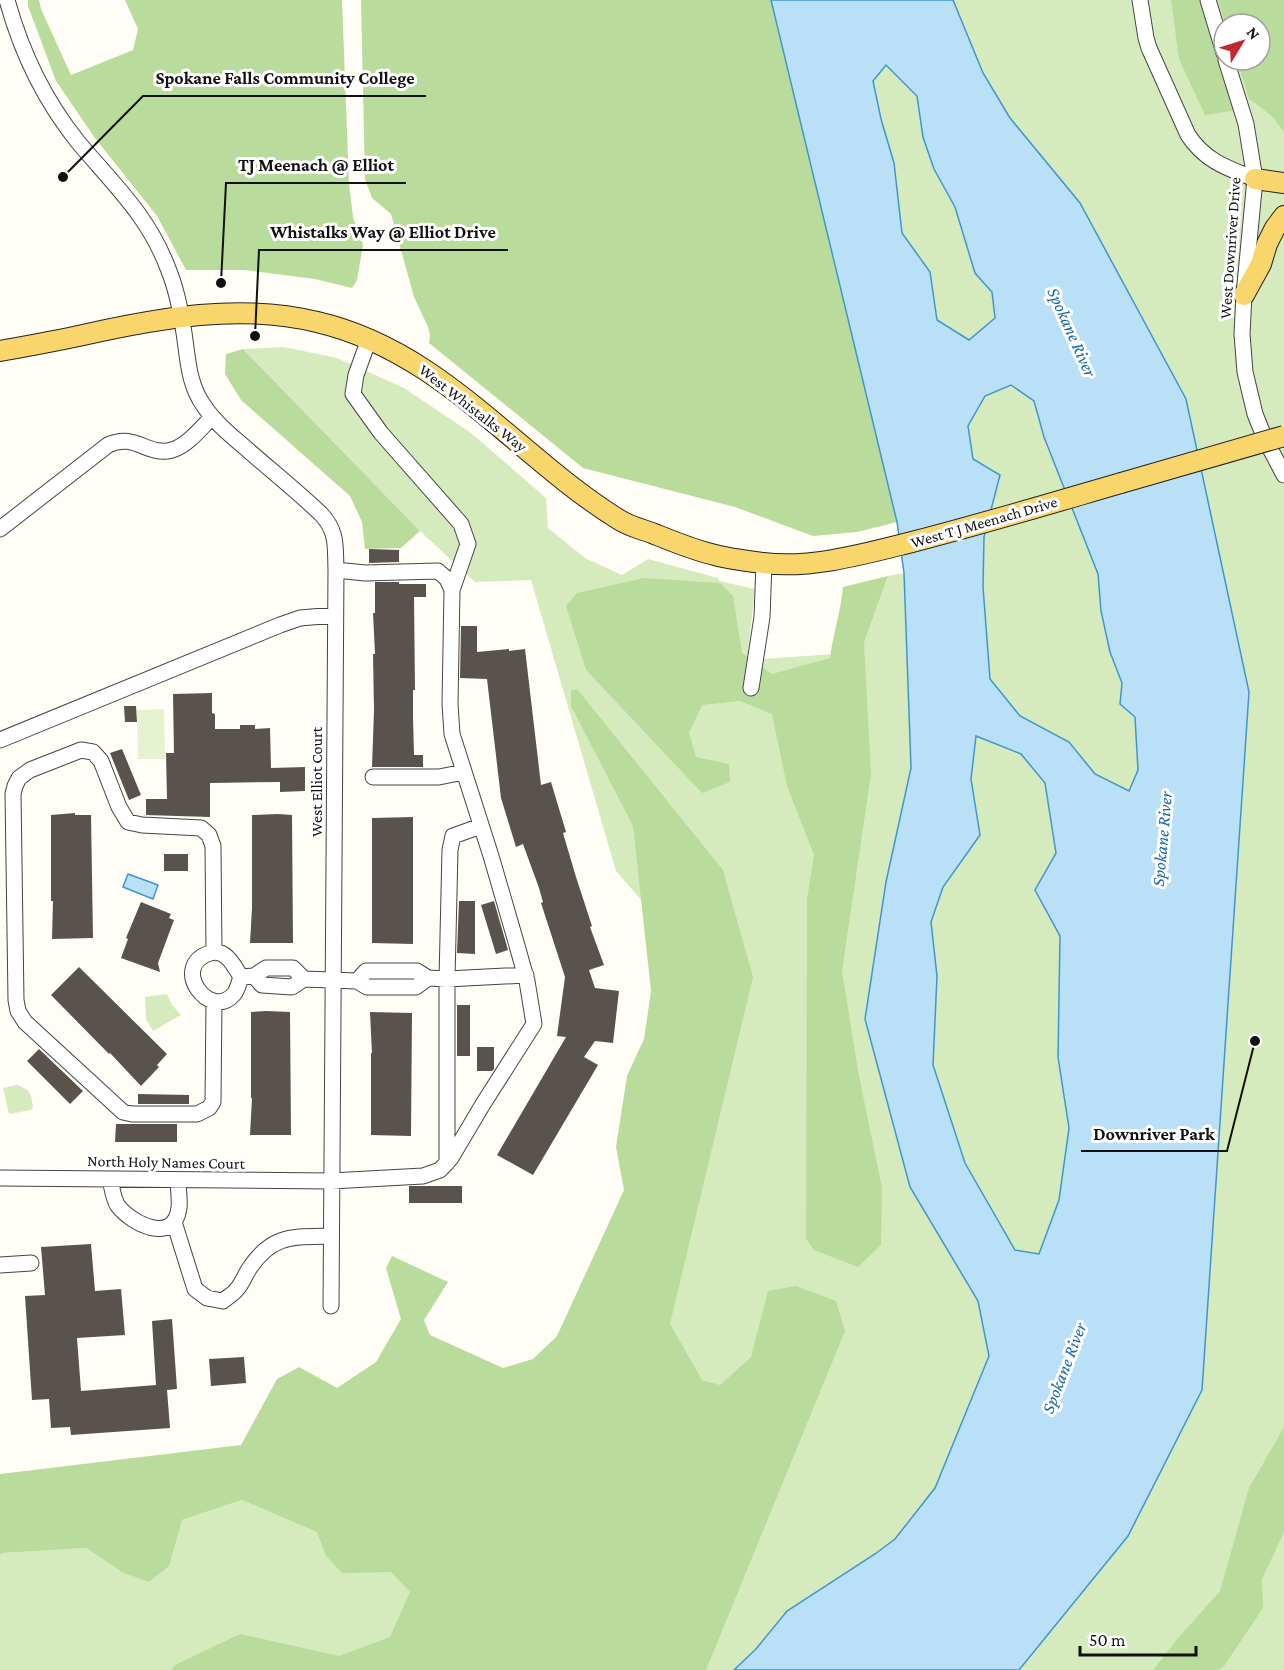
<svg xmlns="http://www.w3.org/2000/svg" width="1284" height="1670" font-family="'Crimson Pro',serif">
<rect width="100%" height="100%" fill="#fffdf5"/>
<!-- green -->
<path fill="#d5ebbd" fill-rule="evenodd" d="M 953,0 L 1284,0 L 1284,1670 L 1019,1670 L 1128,1536 L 1249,692 L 1186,399 L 1080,203 L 1010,118 L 983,73 ZM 1224,24 L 1260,24 L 1260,60 L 1224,60 Z
M 887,64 L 917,96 L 923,137 L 934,169 L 955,207 L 975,273 L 992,292 L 995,318 L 969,340 L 937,320 L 930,272 L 902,233 L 898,202 L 873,81 Z
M 284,347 L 337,358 L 404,388 L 471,433 L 546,498 L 548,528 L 585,558 L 622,575 L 648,559 L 718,578 L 719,581 L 755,589 L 747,660 L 864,652 L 864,643 L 888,576 L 904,573 L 911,768 L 886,882 L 865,1019 L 910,1187 L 978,1301 L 989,1356 L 935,1488 L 895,1539 L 756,1649 L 734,1670 L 0,1670 L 0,1555 L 3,1553 L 86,1548 L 122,1572 L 182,1520 L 242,1500 L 259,1507 L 543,1475 L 701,969 L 616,871 L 531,580 L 475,582 L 420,531 L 243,349 Z
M 1011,385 L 1034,400 L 1044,438 L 1098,574 L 1101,611 L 1110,652 L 1122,683 L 1120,703 L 1135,716 L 1138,770 L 1129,792 L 1095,774 L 1069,742 L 1020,716 L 990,679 L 983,587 L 984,537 L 1000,476 L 973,459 L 968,426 L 985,396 Z
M 975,736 L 1021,754 L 1045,783 L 1056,853 L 1035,890 L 1060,936 L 1058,1057 L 1069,1128 L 1059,1200 L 1039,1254 L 1015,1250 L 965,1163 L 933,1065 L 937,976 L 931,922 L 943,887 L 980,835 L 971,779 Z
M 167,994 L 172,1005 L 181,1015 L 153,1031 L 146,1019 L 145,997 Z
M 17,1085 C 31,1090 31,1093 33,1107 L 31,1110 L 9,1114 L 3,1088 Z"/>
<!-- forest -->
<path fill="#b9dc9c" d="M 28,0 L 39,0 L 41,9 L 71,75 L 133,50 L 138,29 L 125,0 L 342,0 L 349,184 L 353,217 L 363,245 L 357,280 L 352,288 L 315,279 L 245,270 L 186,270 L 157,216 L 95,138 L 56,81 L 28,6 Z
M 361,0 L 771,0 L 897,522 L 857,532 L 813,536 L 735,507 L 583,468 L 429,343 L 430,335 L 428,327 L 414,297 L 391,214 L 372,198 L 365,179 Z
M 1171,0 L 1202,0 L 1237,110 L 1205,115 L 1179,59 Z
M 1218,0 L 1284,0 L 1284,132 L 1272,116 L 1249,99 L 1237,60 L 1260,60 L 1260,24 L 1225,24 Z
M 243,349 L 420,531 L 401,548 L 365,549 L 362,522 L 350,496 L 241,400 L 225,374 L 226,354 Z
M 888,576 L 864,643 L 871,774 L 842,971 L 858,1071 L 882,1188 L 881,1245 L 858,1267 L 814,1250 L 806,1239 L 807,899 L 814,855 L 787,786 L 772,714 L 740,701 L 702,705 L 689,733 L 696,757 L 729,764 L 730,782 L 702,793 L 586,670 L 566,606 L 577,593 L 644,578 L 720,583 L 733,596 L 742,653 L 772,674 L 830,658 C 833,634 841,611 843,587 Z
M 577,689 L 723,870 L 753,977 L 670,1324 L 702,1380 L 720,1385 L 751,1357 L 768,1291 L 796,1286 L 836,1301 L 845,1331 L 706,1670 L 171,1670 L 175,1665 L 240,1634 L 339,1656 L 390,1637 L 410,1592 L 391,1572 L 342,1573 L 326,1556 L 317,1532 L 242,1500 L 182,1520 L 169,1566 L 149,1582 L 122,1572 L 86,1548 L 3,1553 L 0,1555 L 0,1474 L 241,1445 L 277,1379 L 299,1367 L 337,1388 L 376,1362 L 401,1319 L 386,1268 L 392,1256 L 448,1282 L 424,1320 L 430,1335 L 503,1368 L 533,1359 L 557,1336 L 624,1190 L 616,1147 L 627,1076 L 644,1039 L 651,991 L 633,826 L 571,706 L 571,691 Z
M 1284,1427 L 1284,1532 L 1262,1579 L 1263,1608 L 1224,1666 L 1218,1670 L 1153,1670 L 1179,1637 L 1220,1591 L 1249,1488 Z"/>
<!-- pitch -->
<path fill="#e6f2cf" d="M 164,709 L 165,759 L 138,759 L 137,710 Z"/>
<!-- water -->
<path fill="#b9e0f7" stroke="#3f96cf" stroke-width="1.5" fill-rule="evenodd" d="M 771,0 L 953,0 L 983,73 L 1010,118 L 1080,203 L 1186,399 L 1249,692 L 1202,1390 L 1128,1536 L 1019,1670 L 734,1670 L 756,1649 L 787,1611 L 875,1554 L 895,1539 L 935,1488 L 989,1356 L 978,1301 L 910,1187 L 865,1019 L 886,882 L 911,768 L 904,573 L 897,522 ZM 886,65 L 917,96 L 923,137 L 934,169 L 955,207 L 975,273 L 992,292 L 995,318 L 969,340 L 937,320 L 930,272 L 902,233 L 894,163 L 881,119 L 873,81 ZM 1011,385 L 1034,401 L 1044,437 L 1098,574 L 1101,611 L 1110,652 L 1122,683 L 1120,704 L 1135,717 L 1138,770 L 1129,791 L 1095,774 L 1069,742 L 1020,716 L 990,679 L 983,587 L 984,537 L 1000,475 L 973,459 L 968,426 L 985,396 ZM 976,736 L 1021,754 L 1045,783 L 1056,853 L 1035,890 L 1060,936 L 1058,1057 L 1069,1128 L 1059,1200 L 1039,1254 L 1015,1250 L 965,1163 L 933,1065 L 937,976 L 931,922 L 943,887 L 980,835 L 971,779 Z
M 128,874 L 158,885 L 153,899 L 123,887 Z"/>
<!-- building -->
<path fill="#5a524d" d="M 369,549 L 399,550 L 399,562 L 369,563 Z
M 375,582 L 399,582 L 399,584 L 426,584 L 426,597 L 414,597 L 415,690 L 413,690 L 413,717 L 414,755 L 423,755 L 423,767 L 372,767 L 374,710 L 373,654 L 375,654 L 373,613 L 375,613 Z
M 461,626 L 477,626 L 477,652 L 509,649 L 509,651 L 525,649 L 541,785 L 551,782 L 566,832 L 563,833 L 576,877 L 592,926 L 590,927 L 604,965 L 589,970 L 595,988 L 619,991 L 613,1043 L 595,1041 L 584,1057 L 598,1065 L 533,1175 L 497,1155 L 566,1037 L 557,1036 L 565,977 L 541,903 L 543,902 L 539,888 L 523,844 L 516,847 L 501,798 L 487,679 L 460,678 Z
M 212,693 L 212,713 L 215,714 L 215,729 L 240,729 L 240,725 L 255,725 L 255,729 L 270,728 L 271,768 L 305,767 L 305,791 L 280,792 L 280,782 L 210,783 L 210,817 L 146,815 L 146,799 L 167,799 L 166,753 L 174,753 L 173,694 Z
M 124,706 L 136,706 L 137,722 L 125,722 Z
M 122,749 L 141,795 L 129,800 L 110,753 Z
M 75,813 L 75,815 L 91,815 L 93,938 L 52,939 L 53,901 L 51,901 L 51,815 Z
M 278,814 L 292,815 L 293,943 L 250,943 L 252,908 L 252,815 Z
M 413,817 L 413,944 L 372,943 L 372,818 Z
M 164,854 L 188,854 L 188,871 L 164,871 Z
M 459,901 L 475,901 L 475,954 L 457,953 Z
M 494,901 L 508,950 L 496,954 L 481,905 Z
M 141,902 L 171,914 L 169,918 L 174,920 L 158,963 L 160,972 L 121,958 L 128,939 L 126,938 Z
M 79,967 L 167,1054 L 157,1065 L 159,1067 L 141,1086 L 110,1053 L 109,1054 L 51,995 Z
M 457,1005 L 470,1005 L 470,1056 L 457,1056 Z
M 266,1011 L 290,1012 L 291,1135 L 250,1135 L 252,1098 L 251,1098 L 251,1012 Z
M 370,1012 L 412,1013 L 411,1136 L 371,1135 L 371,1053 L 372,1053 Z
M 477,1047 L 494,1047 L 494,1069 L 492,1071 L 477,1071 Z
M 39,1049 L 83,1091 L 70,1104 L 27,1061 Z
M 138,1094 L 189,1095 L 189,1104 L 138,1104 Z
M 116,1124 L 177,1124 L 177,1142 L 115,1142 Z
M 409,1186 L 462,1186 L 462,1203 L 409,1203 Z
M 91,1244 L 95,1291 L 121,1289 L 125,1335 L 77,1338 L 81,1391 L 156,1385 L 152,1321 L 172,1319 L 177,1389 L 167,1390 L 170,1428 L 71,1435 L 70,1427 L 51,1428 L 49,1399 L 32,1400 L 25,1296 L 45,1295 L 41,1247 Z
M 244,1357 L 246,1383 L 211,1386 L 209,1359 Z"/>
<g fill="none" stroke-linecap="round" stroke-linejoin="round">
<defs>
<path id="minor" d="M 7,0 C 21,51 45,101 78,142 C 114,185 149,216 169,271 C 177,291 181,312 184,333 C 188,358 188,384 204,406 C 216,424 233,437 249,451 C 273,472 298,492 321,514 C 338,532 335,547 336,570 L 331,1306
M 1140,0 L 1146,38 L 1149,48 L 1188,135 C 1205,161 1227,168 1255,179
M 1208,0 L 1224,53
M 1226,60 L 1246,124 L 1255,179 L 1244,295 L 1242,334 L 1245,372 L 1255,414 L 1265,439 L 1284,475
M 369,339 L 356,375 L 353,394 L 381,433 L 461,524 L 468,544 L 452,590
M 0,529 L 108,445 C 135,432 148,457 172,450 C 188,445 201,428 212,417
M 751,688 L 762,617 L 764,563
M 0,740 L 280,625 L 300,618 L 335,615
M 373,777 L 439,777 L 464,772
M 481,826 L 453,836 L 450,850 L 447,979 L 526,975
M 241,977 C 239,982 238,989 234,994 C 210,1022 169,966 210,953 C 226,948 234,966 241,977 L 254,976
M 304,979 L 293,968 L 266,968 L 254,976 L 262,985 L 292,987 L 304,979 L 357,981 L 367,987 L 416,987 L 428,978
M 357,981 L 366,971 L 417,971 L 428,978 L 447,979 L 447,1163
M 214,1002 L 213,1102 L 209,1108 L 197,1114 L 132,1114 L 123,1112 L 25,1022 L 18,1011 L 16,1000 L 13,794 L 15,786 L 19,778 L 30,770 L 81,750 L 93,752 L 101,761 L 119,807 L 128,822 L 142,825 L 201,828 L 209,835 L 213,846 L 214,952
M 0,1178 L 331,1181 L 423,1176 L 440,1170 L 451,1158 L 483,1104 L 534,1024 L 527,981 L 516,942 L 491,856 L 452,734 L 450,704 L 452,590 L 447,579 L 438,571 L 365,573 L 336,570
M 110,1179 C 112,1187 113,1199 118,1206 C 132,1224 174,1245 179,1208 C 180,1199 178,1189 178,1180
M 174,1222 L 195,1289 L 207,1298 L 223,1301 C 227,1297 234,1294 237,1289 C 242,1284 245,1275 249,1269 C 272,1234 293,1237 331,1236
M 0,1265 L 31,1263"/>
<path id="major" d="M 1255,179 L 1284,183
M 1244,295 L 1261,264 L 1267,244 L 1275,228 L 1284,216
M 0,351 C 28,346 56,341 83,335 C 159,318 240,303 317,322 C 442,351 515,455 618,519 C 628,526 641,529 652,533 C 672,541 693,550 715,555 C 730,559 747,561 763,563 C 811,569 864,554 912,542 C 982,524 1052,503 1121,483"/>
</defs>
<!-- minor casing -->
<use href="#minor" stroke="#444" stroke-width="17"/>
<!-- major casing -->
<use href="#major" stroke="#222" stroke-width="22"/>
<!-- minor -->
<use href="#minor" stroke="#fff" stroke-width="15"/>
<!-- major -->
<use href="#major" stroke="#f9d66b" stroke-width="20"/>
<defs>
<path id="major-bridge" d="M 1121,483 L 1284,436"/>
</defs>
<!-- major-bridge casing -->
<use href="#major-bridge" stroke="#222" stroke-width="22" stroke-linecap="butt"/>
<!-- major-bridge -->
<use href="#major-bridge" stroke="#f9d66b" stroke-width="20"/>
</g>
<g text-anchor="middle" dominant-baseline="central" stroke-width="6" stroke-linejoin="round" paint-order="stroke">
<!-- street labels -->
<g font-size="16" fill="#111" stroke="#fff">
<text transform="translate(1230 248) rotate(-86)">West Downriver Drive</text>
<text transform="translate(473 408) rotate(38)">West Whistalks Way</text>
<text transform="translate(984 522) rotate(-16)">West T J Meenach Drive</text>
<text transform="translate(316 782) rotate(-90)">West Elliot Court</text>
<text transform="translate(166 1162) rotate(1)">North Holy Names Court</text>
</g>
<!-- water labels -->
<g font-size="18" font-style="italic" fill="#1768a6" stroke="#fff">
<text transform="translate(1072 332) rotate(66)">Spokane River</text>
<text transform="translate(1162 839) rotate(-85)">Spokane River</text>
<text transform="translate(1064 1368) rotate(-69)">Spokane River</text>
</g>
</g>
<!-- callouts -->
<path fill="none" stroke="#111" stroke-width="2" d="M63 177L143 96H426M221 283L226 183H406M255 336L259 250H508M1255 1041L1227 1151H1081"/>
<g fill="#111" stroke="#fff" stroke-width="2">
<circle cx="63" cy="177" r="6"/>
<circle cx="221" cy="283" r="6"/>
<circle cx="255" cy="336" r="6"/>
<circle cx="1255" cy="1041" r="6"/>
</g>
<g font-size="18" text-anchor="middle" font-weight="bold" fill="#111" stroke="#fff" stroke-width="6" stroke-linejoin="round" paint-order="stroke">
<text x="285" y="84">Spokane Falls Community College</text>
<text x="316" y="171">TJ Meenach @ Elliot</text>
<text x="383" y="238">Whistalks Way @ Elliot Drive</text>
<text x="1154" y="1140">Downriver Park</text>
</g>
<!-- north arrow -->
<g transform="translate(1242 42) rotate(52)"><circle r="28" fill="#ffffff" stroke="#a0a0a0" stroke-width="1.5"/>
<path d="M0-4.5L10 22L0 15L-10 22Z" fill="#c4262e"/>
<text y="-9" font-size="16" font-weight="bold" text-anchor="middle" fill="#111111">N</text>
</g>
<!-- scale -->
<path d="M1080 1646v9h116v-9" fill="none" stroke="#111111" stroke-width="3"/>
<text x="1089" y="1646" font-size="18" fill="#111111" stroke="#ffffff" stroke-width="4.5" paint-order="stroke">50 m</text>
</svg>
